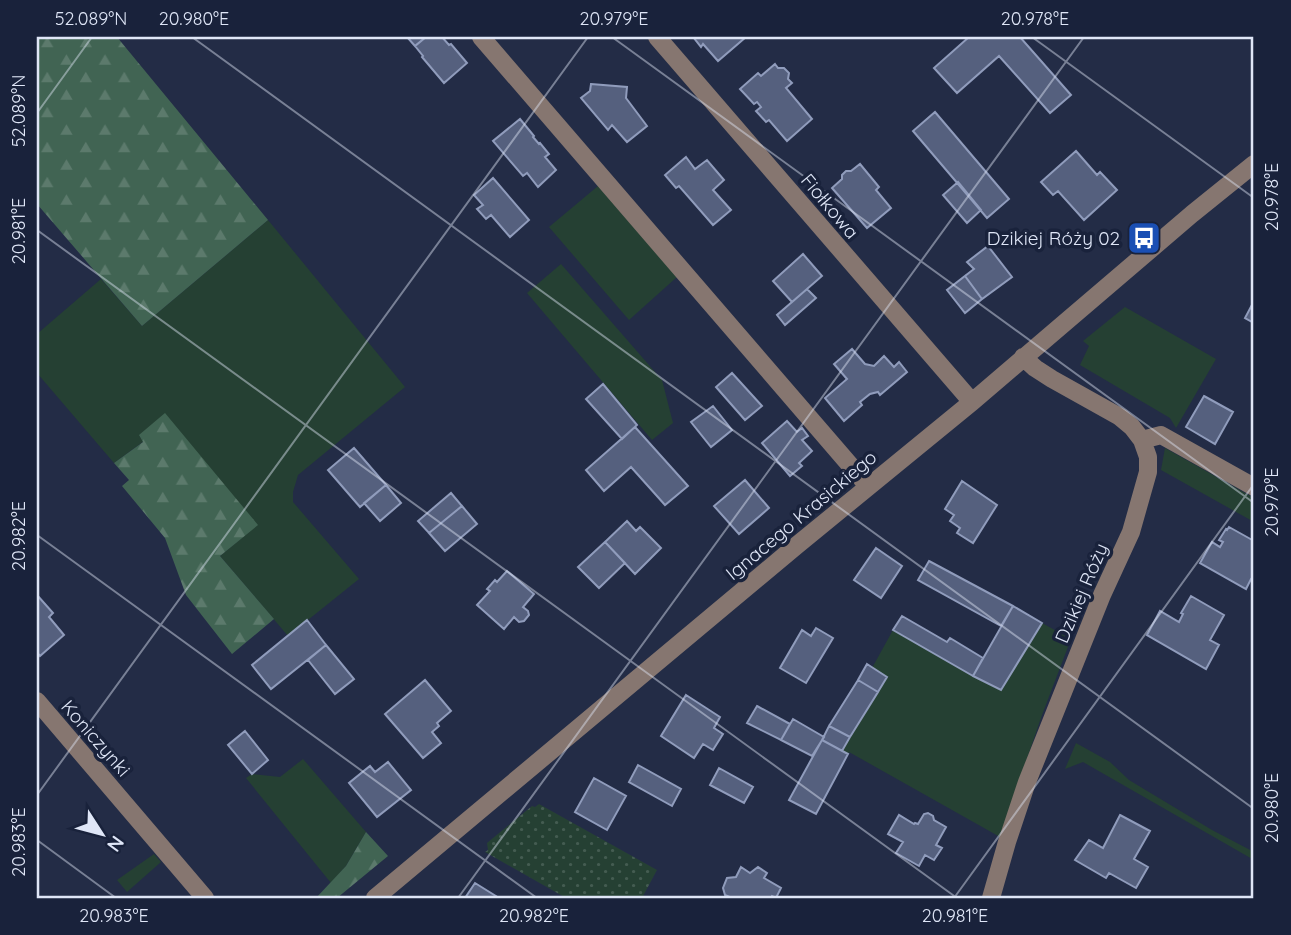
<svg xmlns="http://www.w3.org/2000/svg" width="1291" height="935" font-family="Quicksand,sans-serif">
<defs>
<pattern id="forest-firs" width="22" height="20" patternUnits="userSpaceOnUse" patternTransform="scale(1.75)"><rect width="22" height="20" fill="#416453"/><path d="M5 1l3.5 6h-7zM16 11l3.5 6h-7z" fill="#5c7a6c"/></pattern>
<pattern id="park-dots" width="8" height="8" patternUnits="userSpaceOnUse" patternTransform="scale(1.75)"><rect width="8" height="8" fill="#254033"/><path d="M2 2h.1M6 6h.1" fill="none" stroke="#445c51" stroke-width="1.8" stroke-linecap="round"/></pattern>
</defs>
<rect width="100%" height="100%" fill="#232c46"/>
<!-- grass -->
<path fill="#254033" d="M 598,186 L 677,277 L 629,320 L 549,227 Z
M 268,220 L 405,387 L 298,475 L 293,492 L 293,502 L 359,579 L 288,636 L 220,556 L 257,525 L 139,436 L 144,441 L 114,463 L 37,373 L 37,334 L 101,279 L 142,326 Z
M 561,264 L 662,380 L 673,423 L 652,440 L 527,293 Z
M 1125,307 L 1216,359 L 1176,428 L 1170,418 L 1080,365 L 1089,346 L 1083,341 Z
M 1165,448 L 1254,498 L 1254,522 L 1161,470 Z
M 1042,623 L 1071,639 L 1042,715 L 1000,837 L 849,752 L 848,754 L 842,751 L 887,678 L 872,668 L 893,630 L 973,676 L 1001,690 Z
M 1076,743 L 1110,762 L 1129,780 L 1212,830 L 1254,852 L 1254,860 L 1083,762 L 1065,769 Z
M 303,759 L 366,832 L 346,866 L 331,883 L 246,778 L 252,774 L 280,777 Z
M 154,854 L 161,862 L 127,892 L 117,880 Z"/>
<!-- forest -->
<path fill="url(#forest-firs)" d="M 37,37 L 117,37 L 268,220 L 142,326 L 37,204 Z
M 165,413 L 258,525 L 220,556 L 274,619 L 232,654 L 186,595 L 165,538 L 122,486 L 129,480 L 114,463 L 143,442 L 139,435 Z
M 366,832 L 388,856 L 337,898 L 316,898 L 346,866 Z"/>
<!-- park -->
<path fill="url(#park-dots)" d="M 539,804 L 657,870 L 642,898 L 566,898 L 485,852 L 488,850 L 487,843 L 532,806 L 535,807 Z"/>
<!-- building -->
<path fill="#55607e" stroke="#909cbc" stroke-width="2" d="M 407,37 L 426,37 L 415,46 Z
M 426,37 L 442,37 L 449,45 L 451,44 L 467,63 L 444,83 L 422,57 L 423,56 L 415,46 Z
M 696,37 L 746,37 L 718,61 L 703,44 L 701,47 L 694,38 Z
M 969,37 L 1020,37 L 1071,95 L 1050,113 L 999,56 L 957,93 L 934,68 Z
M 775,64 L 778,68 L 784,68 L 789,73 L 788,79 L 792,83 L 786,88 L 812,119 L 787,141 L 769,120 L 766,122 L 756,111 L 761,107 L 757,102 L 754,104 L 740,89 L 758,73 L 761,76 Z
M 591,84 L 627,87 L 626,98 L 647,126 L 627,142 L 612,125 L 608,130 L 581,98 L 590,91 Z
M 935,112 L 1009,199 L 987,218 L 913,131 Z
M 520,119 L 534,136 L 533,137 L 539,144 L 540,143 L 549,154 L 545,157 L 556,170 L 538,187 L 527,173 L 523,176 L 493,141 Z
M 1076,151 L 1097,175 L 1100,172 L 1117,190 L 1084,220 L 1058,191 L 1053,195 L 1041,182 Z
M 686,157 L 695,169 L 707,160 L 724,180 L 713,190 L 731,210 L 713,225 L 679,186 L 676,188 L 665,175 Z
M 860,164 L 879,187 L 876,190 L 891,208 L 867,228 L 832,188 L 842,179 L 842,175 L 846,171 L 851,171 Z
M 493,178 L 529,220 L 510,237 L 491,215 L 486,219 L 477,209 L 483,205 L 474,195 Z
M 958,182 L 981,210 L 967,223 L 943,195 Z
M 988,246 L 1012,277 L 982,299 L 965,276 L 974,269 L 967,262 Z
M 803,254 L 822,276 L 792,302 L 773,281 Z
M 965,276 L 982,299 L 965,313 L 947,290 Z
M 807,289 L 816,298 L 785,325 L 777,315 Z
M 1254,301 L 1254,323 L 1245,318 Z
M 852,349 L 865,364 L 874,366 L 884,356 L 894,367 L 899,362 L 907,372 L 880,395 L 878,392 L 870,394 L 860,402 L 862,405 L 844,421 L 825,398 L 847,379 L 834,364 Z
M 732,373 L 762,406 L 745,420 L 716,387 Z
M 603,384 L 637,425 L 622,439 L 586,399 Z
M 1204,396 L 1233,412 L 1215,444 L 1186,427 Z
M 713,406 L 732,430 L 711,447 L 691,422 Z
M 787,421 L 797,432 L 802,428 L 808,436 L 802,440 L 812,451 L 799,463 L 802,466 L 790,476 L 762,443 Z
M 635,427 L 688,486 L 665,505 L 631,467 L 604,491 L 586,470 Z
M 354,448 L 386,485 L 360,507 L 328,470 Z
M 745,480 L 769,508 L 739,534 L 714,506 Z
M 962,481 L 997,505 L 973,543 L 957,533 L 960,528 L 950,521 L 954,515 L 945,509 Z
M 386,485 L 401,503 L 380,521 L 364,503 Z
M 451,493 L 462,506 L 429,533 L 418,521 Z
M 462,506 L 477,524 L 445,551 L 429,533 Z
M 627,521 L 636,531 L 640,527 L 661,548 L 635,574 L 605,542 Z
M 1229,527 L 1254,541 L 1254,578 L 1253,580 L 1251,579 L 1246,589 L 1200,563 L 1212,542 L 1220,547 L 1223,542 L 1219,540 L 1226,529 L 1227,530 Z
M 605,542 L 625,563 L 599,588 L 578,567 Z
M 876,548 L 902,566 L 881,598 L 854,580 Z
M 929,561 L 1013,606 L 1001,626 L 918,580 Z
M 507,571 L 534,594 L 523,607 L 528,611 L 529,615 L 524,621 L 519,622 L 514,617 L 504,629 L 477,605 L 490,591 L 487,589 L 495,580 L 497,582 Z
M 37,595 L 53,613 L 49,617 L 64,635 L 40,656 L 37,652 Z
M 1191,596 L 1224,615 L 1210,640 L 1219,645 L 1206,669 L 1147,635 L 1160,611 L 1179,622 L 1183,614 L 1181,613 Z
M 1013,606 L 1042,623 L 1001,690 L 973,676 Z
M 902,616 L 947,642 L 950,638 L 983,658 L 973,676 L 893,630 Z
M 307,620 L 326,645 L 271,689 L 252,665 Z
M 816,628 L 833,638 L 806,683 L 780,668 L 802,630 L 811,636 Z
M 326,645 L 354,679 L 335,694 L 308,660 Z
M 867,664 L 887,677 L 878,692 L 858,680 Z
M 425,680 L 451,711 L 437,723 L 439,726 L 432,732 L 441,743 L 423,758 L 385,714 Z
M 858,680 L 878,692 L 850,737 L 829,726 Z
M 686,695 L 720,717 L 714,728 L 723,734 L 713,750 L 703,744 L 694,758 L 661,736 Z
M 757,706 L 790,724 L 781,740 L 747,723 Z
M 793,719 L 824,737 L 812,756 L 781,740 Z
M 829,726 L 850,737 L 842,751 L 822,740 Z
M 245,731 L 268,760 L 252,774 L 228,745 Z
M 822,740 L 848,754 L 816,814 L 789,800 Z
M 388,762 L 411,790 L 377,817 L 349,783 L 370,766 L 375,772 Z
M 638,765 L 681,789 L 672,806 L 629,782 Z
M 719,768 L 753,787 L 744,803 L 710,785 Z
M 594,778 L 626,796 L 607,830 L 575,812 Z
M 928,813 L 933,816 L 934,820 L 946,827 L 936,845 L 942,848 L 934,860 L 925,855 L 919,866 L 896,853 L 903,842 L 888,834 L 899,815 L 914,824 L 915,823 L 918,824 L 924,814 Z
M 1120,815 L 1150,831 L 1134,859 L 1148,867 L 1136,888 L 1109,873 L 1106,878 L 1075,860 L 1089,840 L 1103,848 Z
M 741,867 L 750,873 L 758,867 L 767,873 L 764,878 L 781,888 L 776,898 L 772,896 L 771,898 L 732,898 L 725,895 L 723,888 L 727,878 L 736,877 Z
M 475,883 L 499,898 L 465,898 Z"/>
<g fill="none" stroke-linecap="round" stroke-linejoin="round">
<!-- minor -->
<path stroke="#867670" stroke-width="18" d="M 481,37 L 868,486
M 657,37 L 972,402
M 1142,440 L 1161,435 L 1254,487
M 37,701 L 205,898
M 375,898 L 796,546 L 972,402 L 1192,214 L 1254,164
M 991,898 L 1007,842 L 1027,782 L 1102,595 L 1131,532 L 1148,472 L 1148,457 L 1142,440 L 1132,427 L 1120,417 L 1052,379 L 1035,368 L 1023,357"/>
</g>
<!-- ticks -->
<path fill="none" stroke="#dfe6f7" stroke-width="2" stroke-opacity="0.45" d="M 192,37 L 1254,809M 612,37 L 1254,503M 1032,37 L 1254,198M 37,113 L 92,37M 37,230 L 957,898M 37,535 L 537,898M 37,795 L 588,37M 37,840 L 116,898M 458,898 L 1084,37M 954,898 L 1254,484"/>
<!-- icons -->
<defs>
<symbol id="bus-square" viewBox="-11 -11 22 22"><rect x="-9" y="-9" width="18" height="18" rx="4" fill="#1a4fb4" stroke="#19223b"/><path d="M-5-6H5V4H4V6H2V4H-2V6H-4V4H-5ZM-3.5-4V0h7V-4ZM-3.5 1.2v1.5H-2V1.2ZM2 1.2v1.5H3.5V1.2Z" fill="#fff"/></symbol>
</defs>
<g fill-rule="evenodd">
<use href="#bus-square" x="1125" y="219" width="38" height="38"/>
</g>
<g text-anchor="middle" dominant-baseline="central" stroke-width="7" stroke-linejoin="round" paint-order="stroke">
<!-- street labels -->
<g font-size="19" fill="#dfe6f7" stroke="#19223b">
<text transform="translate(830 206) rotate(50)">Fiołkowa</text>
<text transform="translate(801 515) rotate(-40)">Ignacego Krasickiego</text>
<text transform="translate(1081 593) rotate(-67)">Dzikiej Róży</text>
<text transform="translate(96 738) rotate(49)">Koniczynki</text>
</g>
<!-- poi labels -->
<g font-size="19" fill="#dfe6f7" stroke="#19223b" text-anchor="end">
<text x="1120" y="238">Dzikiej Róży 02</text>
</g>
</g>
<!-- border -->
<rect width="1291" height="935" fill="none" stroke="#19223b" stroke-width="77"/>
<!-- north arrow -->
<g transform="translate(102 834) rotate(126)" stroke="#19223b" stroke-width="5" paint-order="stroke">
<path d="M0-5L12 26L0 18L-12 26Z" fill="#dfe6f7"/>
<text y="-10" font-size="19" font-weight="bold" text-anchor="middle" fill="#dfe6f7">N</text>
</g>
<rect x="38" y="38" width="1214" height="859" fill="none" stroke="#dfe6f7" stroke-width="2.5"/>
<g font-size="18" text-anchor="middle" fill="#dfe6f7">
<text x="91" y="25">52.089°N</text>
<text x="194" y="25">20.980°E</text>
<text x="614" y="25">20.979°E</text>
<text x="1035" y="25">20.978°E</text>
<text transform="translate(19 111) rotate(-90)" y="6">52.089°N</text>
<text transform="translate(1272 197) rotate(-90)" y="6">20.978°E</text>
<text transform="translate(19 231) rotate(-90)" y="6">20.981°E</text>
<text transform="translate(1272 502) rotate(-90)" y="6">20.979°E</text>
<text transform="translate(19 536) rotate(-90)" y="6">20.982°E</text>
<text transform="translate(1272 808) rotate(-90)" y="6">20.980°E</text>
<text transform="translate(19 842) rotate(-90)" y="6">20.983°E</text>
<text x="114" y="922">20.983°E</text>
<text x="534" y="922">20.982°E</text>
<text x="955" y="922">20.981°E</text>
</g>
</svg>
